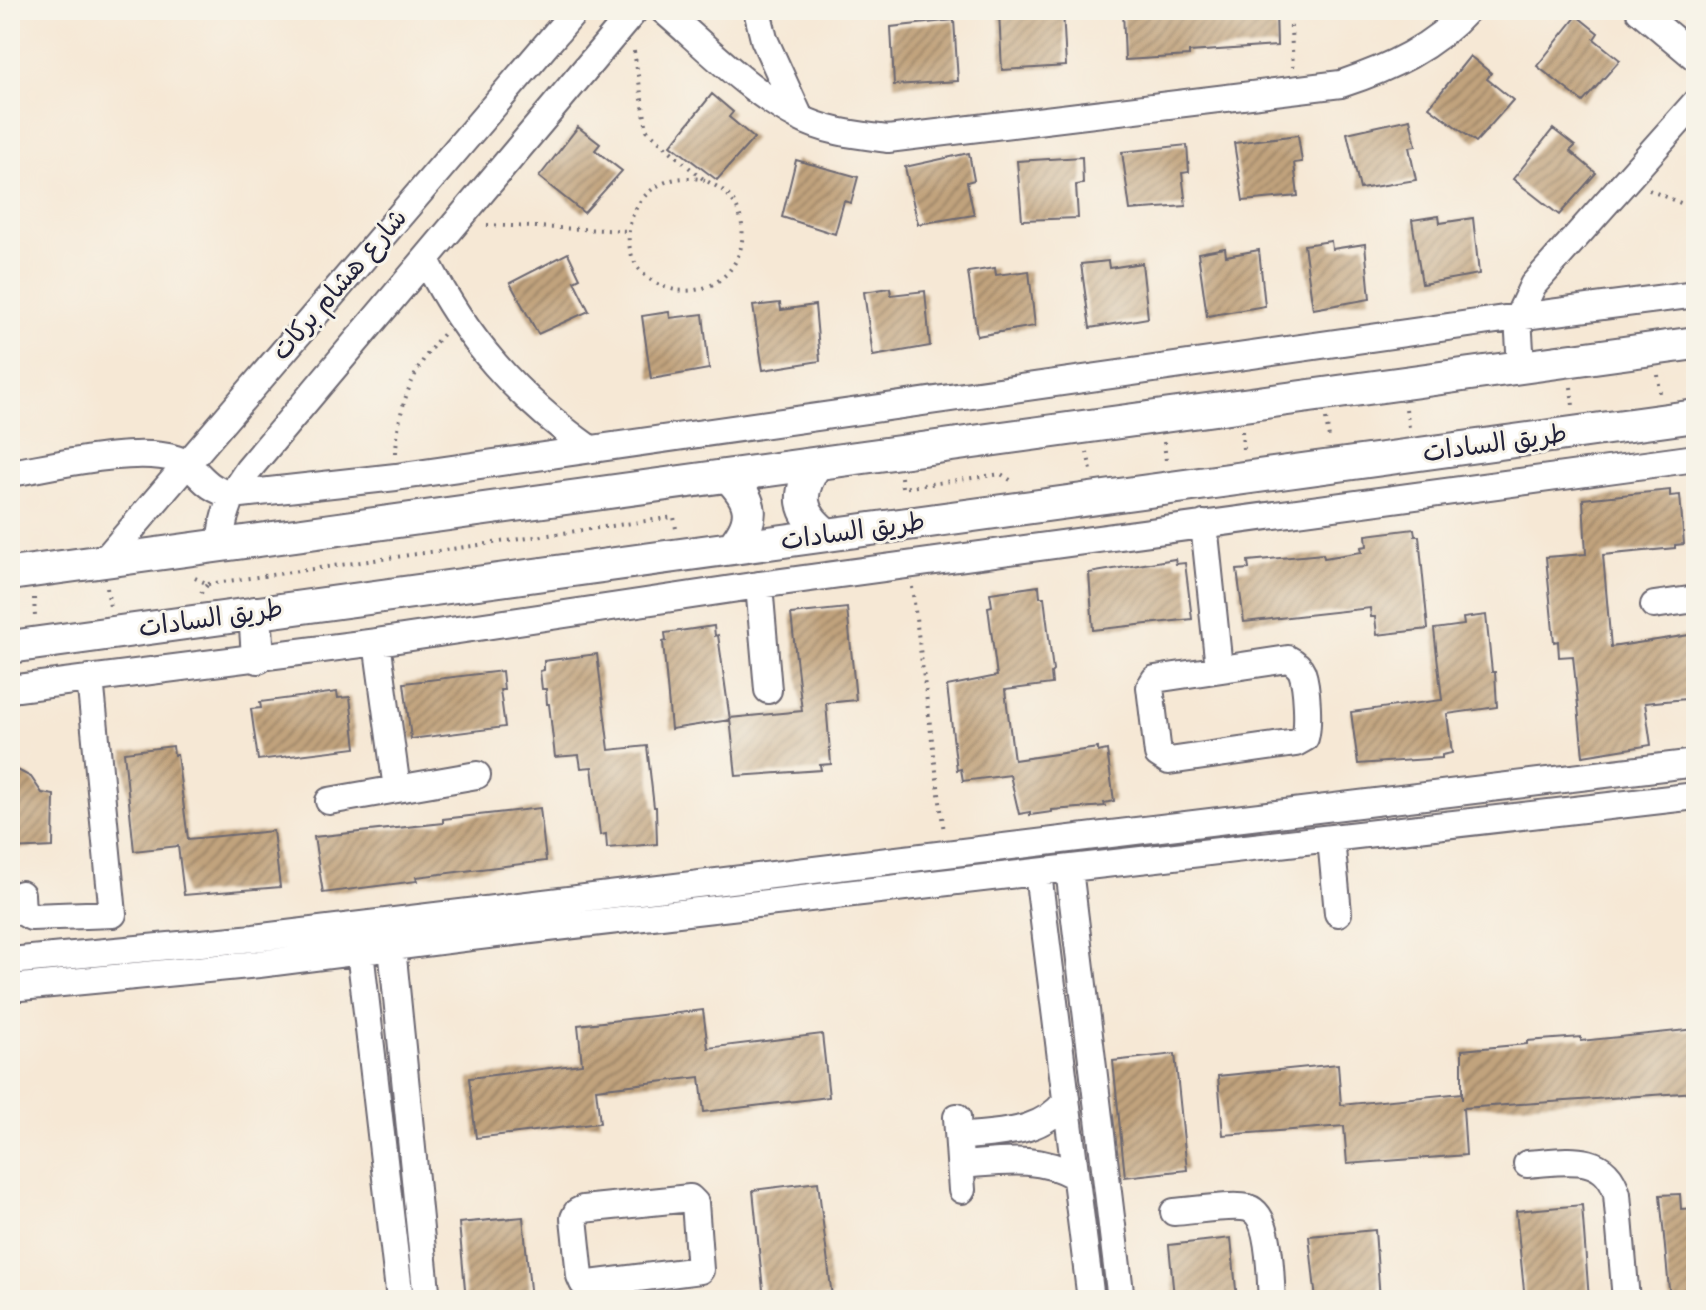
<svg xmlns="http://www.w3.org/2000/svg" width="1706" height="1310" font-family="'Balsamiq Sans','Playpen Sans Arabic',sans-serif">
<defs>
<pattern id="building-hatch" width="6" height="6" patternUnits="userSpaceOnUse" patternTransform="scale(2)"><rect width="6" height="6" fill="#c1a37d"/><path d="M-1 1l2-2M0 6l6-6M5 7l2-2" fill="none" stroke="#9c8468"/></pattern>
</defs>
<rect width="100%" height="100%" fill="#f7f3e8"/>
<filter id="ink" filterUnits="userSpaceOnUse"><feTurbulence type="fractalNoise" baseFrequency=".0125" numOctaves="2"/><feDisplacementMap in="SourceGraphic" scale="16" xChannelSelector="R" yChannelSelector="G"/><feConvolveMatrix kernelMatrix="1 2 1 2 8 2 1 2 1" color-interpolation-filters="sRGB"/></filter>
<filter id="wash" filterUnits="userSpaceOnUse"><feTurbulence type="fractalNoise" baseFrequency=".006" numOctaves="4" result="noise"/><feDisplacementMap in="SourceGraphic" scale="32" xChannelSelector="R" yChannelSelector="G"/><feGaussianBlur stdDeviation="1.8" result="paint"/><feColorMatrix in="noise" values="0 0 0 0 0 0 0 0 0 0 0 0 0 0 0 0 0 1.4 0 .05"/><feComposite in="paint" operator="in"/></filter>
<g filter="url(#wash)">
<rect width="100%" height="100%" fill="#f6e8d5"/>
<g id="blocks">
<!-- building -->
<path fill="url(#building-hatch)" d="M 1021,10 L 1063,10 L 1066,66 L 1002,70 L 999,12 Z
M 1123,10 L 1276,10 L 1277,46 L 1189,52 L 1189,56 L 1125,60 Z
M 1577,16 L 1598,33 L 1594,39 L 1620,60 L 1583,102 L 1537,66 Z
M 954,20 L 958,81 L 894,85 L 891,27 Z
M 1470,56 L 1491,73 L 1487,79 L 1513,100 L 1476,142 L 1429,107 Z
M 712,94 L 733,112 L 729,117 L 754,138 L 717,180 L 671,145 Z
M 1410,119 L 1416,146 L 1409,147 L 1416,180 L 1360,189 L 1347,133 Z
M 578,127 L 600,144 L 595,150 L 622,171 L 584,213 L 539,177 Z
M 1553,129 L 1575,146 L 1570,151 L 1596,173 L 1559,215 L 1513,179 Z
M 1298,135 L 1302,162 L 1294,163 L 1298,196 L 1243,201 L 1234,143 Z
M 1187,145 L 1189,172 L 1182,173 L 1186,206 L 1130,210 L 1122,152 Z
M 969,153 L 974,180 L 967,182 L 974,215 L 918,224 L 905,167 Z
M 1082,157 L 1083,184 L 1076,185 L 1078,218 L 1022,220 L 1017,161 Z
M 796,160 L 858,177 L 851,203 L 844,201 L 835,234 L 782,217 Z
M 1439,216 L 1440,223 L 1473,218 L 1479,274 L 1422,284 L 1412,220 Z
M 1331,241 L 1332,249 L 1365,244 L 1370,299 L 1313,309 L 1304,245 Z
M 1225,248 L 1226,256 L 1259,250 L 1265,306 L 1207,316 L 1198,253 Z
M 568,253 L 580,278 L 574,281 L 589,311 L 538,334 L 510,283 Z
M 1108,261 L 1109,268 L 1142,263 L 1148,318 L 1090,328 L 1081,264 Z
M 995,268 L 996,275 L 1029,271 L 1035,326 L 977,336 L 968,272 Z
M 890,288 L 891,295 L 925,291 L 930,346 L 873,356 L 864,292 Z
M 780,303 L 781,310 L 815,305 L 820,361 L 763,370 L 753,306 Z
M 669,312 L 670,318 L 703,314 L 709,369 L 651,379 L 642,316 Z
M 1670,490 L 1670,496 L 1680,495 L 1684,544 L 1675,545 L 1675,548 L 1603,555 L 1611,647 L 1696,634 L 1696,698 L 1645,703 L 1651,745 L 1583,756 L 1573,656 L 1559,657 L 1558,641 L 1554,642 L 1546,557 L 1586,554 L 1583,499 Z
M 1414,529 L 1415,536 L 1419,536 L 1428,629 L 1377,635 L 1375,617 L 1371,617 L 1370,608 L 1244,622 L 1237,570 L 1249,569 L 1248,561 L 1323,554 L 1324,558 L 1362,552 L 1361,547 L 1367,546 L 1366,535 Z
M 1175,559 L 1176,564 L 1185,563 L 1192,619 L 1093,630 L 1089,573 Z
M 1039,586 L 1040,597 L 1044,597 L 1053,671 L 1051,673 L 1052,684 L 1005,690 L 1014,760 L 1098,748 L 1098,752 L 1107,750 L 1114,801 L 1104,803 L 1105,806 L 1052,810 L 1052,812 L 1030,815 L 1030,812 L 1019,814 L 1010,775 L 963,781 L 961,769 L 957,770 L 947,686 L 997,676 L 988,607 L 992,606 L 990,593 Z
M 847,608 L 856,700 L 826,703 L 831,764 L 820,765 L 821,770 L 736,776 L 730,718 L 802,711 L 791,614 Z
M 1486,615 L 1492,672 L 1495,672 L 1497,707 L 1447,714 L 1452,753 L 1442,755 L 1442,758 L 1358,764 L 1351,712 L 1442,700 L 1434,629 L 1464,625 L 1463,618 Z
M 714,626 L 715,636 L 718,635 L 730,720 L 671,729 L 663,642 L 666,641 L 665,633 Z
M 597,654 L 609,750 L 647,746 L 654,807 L 656,807 L 657,844 L 607,848 L 606,834 L 600,835 L 592,767 L 581,768 L 579,755 L 555,757 L 549,704 L 547,704 L 546,689 L 542,689 L 540,671 L 544,670 L 544,661 Z
M 502,671 L 504,690 L 500,690 L 505,727 L 411,739 L 404,683 Z
M 337,692 L 338,698 L 350,697 L 356,748 L 258,760 L 251,709 L 261,708 L 260,702 Z
M 173,746 L 174,755 L 177,755 L 188,839 L 273,831 L 280,887 L 184,895 L 178,846 L 134,851 L 124,752 Z
M 10,766 L 31,777 L 42,793 L 54,795 L 53,847 L 10,849 Z
M 540,808 L 546,861 L 416,877 L 417,881 L 323,893 L 314,837 L 443,823 L 443,819 Z
M 703,1010 L 708,1048 L 822,1034 L 829,1097 L 704,1112 L 700,1077 L 596,1089 L 600,1123 L 476,1138 L 469,1078 L 582,1064 L 578,1025 Z
M 1696,1029 L 1696,1092 L 1463,1108 L 1466,1155 L 1347,1164 L 1344,1126 L 1223,1135 L 1218,1076 L 1338,1064 L 1341,1105 L 1462,1093 L 1462,1100 L 1462,1050 L 1527,1044 L 1527,1041 L 1581,1037 L 1581,1041 Z
M 1175,1054 L 1187,1170 L 1125,1177 L 1113,1061 Z
M 818,1182 L 832,1297 L 764,1300 L 753,1190 Z
M 1680,1194 L 1681,1209 L 1696,1208 L 1696,1300 L 1670,1300 L 1660,1195 Z
M 1582,1205 L 1589,1300 L 1525,1300 L 1516,1211 Z
M 523,1217 L 531,1300 L 466,1300 L 459,1223 Z
M 1375,1230 L 1380,1300 L 1316,1300 L 1309,1236 Z
M 1231,1238 L 1237,1300 L 1187,1300 L 1187,1296 L 1174,1297 L 1169,1245 Z"/>
</g>
</g>
<g filter="url(#ink)">
<use href="#blocks" fill-opacity="0" stroke="#6c6771" stroke-width="2"/>
<g fill="none" stroke-linecap="round" stroke-linejoin="round">
<defs>
<path id="minor" d="M 663,10 C 705,46 750,92 798,117 C 826,132 857,135 888,139 L 1341,84 C 1389,68 1433,48 1467,10
M 757,10 L 764,39 L 800,118
M 1639,10 L 1696,58
M 426,260 C 467,341 516,396 590,449
M 1521,367 L 1518,317 L 1533,285 L 1696,102
M 10,473 C 54,466 136,446 176,459 C 199,466 199,487 232,495 L 396,477 L 1518,317 L 1696,294
M 1204,524 L 1219,668
M 220,545 C 222,516 231,493 248,470 L 635,10
M 104,561 L 576,10
M 759,585 L 768,690
M 1654,605 L 1696,599
M 377,642 L 397,789
M 1288,659 C 1294,662 1299,665 1302,672 C 1307,686 1309,725 1305,738 L 1296,743 L 1169,761 L 1158,754 L 1150,687 L 1155,679 Z
M 10,689 L 377,642 L 759,585 L 1696,458
M 329,801 L 477,775
M 1331,839 L 1338,913
M 1069,869 L 1121,1300
M 1038,873 L 1091,1300
M 21,894 L 22,912 L 31,917 L 113,914 L 90,678
M 392,947 L 427,1300
M 360,951 L 400,1300
M 10,961 L 254,938 L 1696,763
M 10,988 L 259,964 L 471,937 L 1696,796
M 957,1117 L 962,1190
M 959,1137 C 998,1132 1040,1135 1066,1101
M 1527,1164 C 1562,1162 1605,1150 1617,1194 L 1626,1300
M 961,1165 C 1002,1162 1038,1155 1075,1176
M 690,1198 L 695,1203 L 700,1270 L 590,1284 L 583,1283 L 580,1276 L 574,1218 L 577,1212 L 583,1209 Z
M 1174,1212 C 1192,1211 1232,1204 1248,1208 C 1272,1215 1270,1279 1272,1300"/>
<path id="major" d="M 816,464 C 796,494 798,513 827,535
M 728,476 C 754,502 756,519 732,548
M 10,574 L 1696,343
M 255,613 L 258,657
M 10,647 L 1696,416"/>
</defs>
<!-- minor casing -->
<use href="#minor" stroke="#6c6771" stroke-width="30"/>
<!-- major casing -->
<use href="#major" stroke="#6c6771" stroke-width="36"/>
<!-- path -->
<path stroke="#6c6771" stroke-width="4" stroke-dasharray="2 6" stroke-linecap="butt" d="M 1290,10 L 1293,67
M 634,51 L 647,130 C 665,146 683,163 702,178 C 711,184 720,187 728,195 C 751,220 746,262 718,281 C 705,290 687,293 671,289 C 598,270 626,162 705,180
M 1649,190 L 1695,209
M 1695,209 L 1696,220
M 487,225 L 629,231
M 1658,375 L 1660,394
M 1571,387 L 1573,406
M 1406,409 L 1409,427
M 1326,419 L 1329,438
M 1242,431 L 1243,450
M 1164,442 L 1166,461
M 1087,452 L 1091,470
M 396,453 C 397,409 413,367 443,334
M 901,477 L 902,488 L 1001,474 L 1012,481
M 195,578 L 208,584 L 201,593
M 208,584 L 674,517 L 676,529
M 912,587 L 944,832
M 107,588 L 110,607
M 34,598 L 35,617"/>
<!-- minor -->
<use href="#minor" stroke="#fff" stroke-width="26"/>
<!-- major -->
<use href="#major" stroke="#fff" stroke-width="32"/>
</g>
</g>
<g text-anchor="middle" dominant-baseline="central" stroke-width="6" stroke-linejoin="round" paint-order="stroke">
<!-- street labels -->
<g font-size="26" fill="#22223b" stroke="#f7f3e8">
<text transform="translate(340 285) rotate(-49)">شارع هشام بركات</text>
<text transform="translate(1495 444) rotate(-8)">طريق السادات</text>
<text transform="translate(853 532) rotate(-8)">طريق السادات</text>
<text transform="translate(211 619) rotate(-8)">طريق السادات</text>
</g>
</g>
<!-- margin -->
<rect width="1706" height="1310" fill="none" stroke="#f7f3e8" stroke-width="40"/>
</svg>
